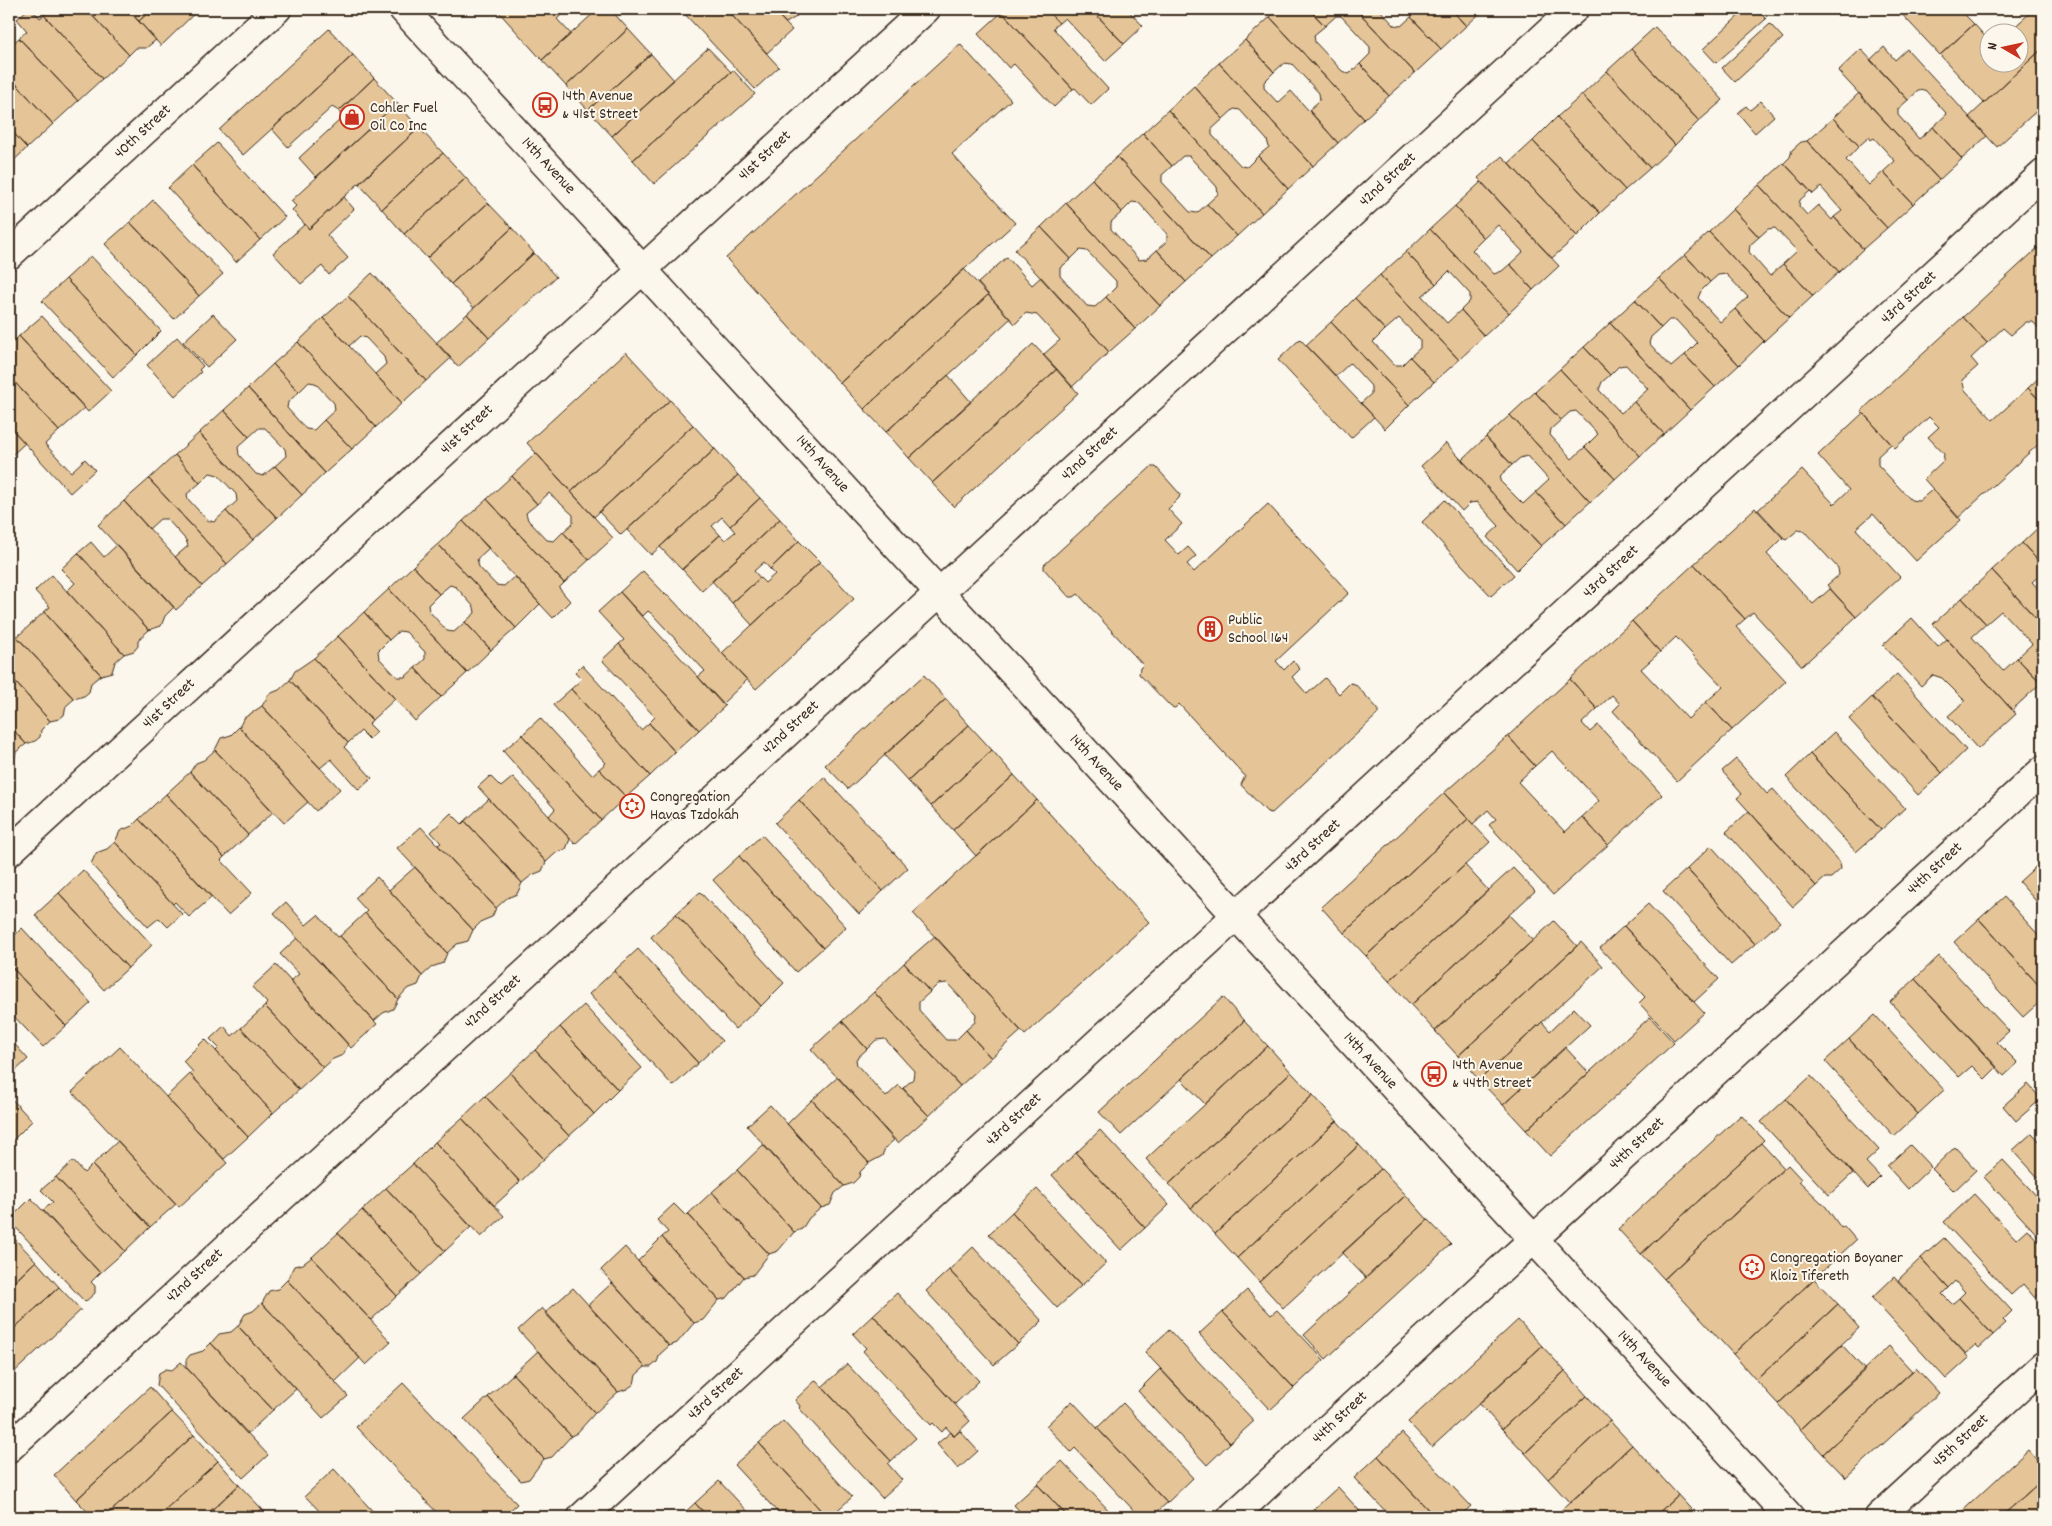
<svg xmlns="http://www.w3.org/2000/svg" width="2052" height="1526" font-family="Dekko,sans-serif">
<rect width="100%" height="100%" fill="#fbf7ec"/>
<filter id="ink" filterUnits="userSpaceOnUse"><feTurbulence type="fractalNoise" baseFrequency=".02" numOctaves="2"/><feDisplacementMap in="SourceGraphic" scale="10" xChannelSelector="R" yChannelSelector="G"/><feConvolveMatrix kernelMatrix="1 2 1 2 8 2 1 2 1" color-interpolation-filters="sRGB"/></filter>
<g filter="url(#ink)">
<!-- building -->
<path fill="#e5c597" stroke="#3b2a1e" d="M 28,9 L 31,9 L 40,18 L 44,15 L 102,79 L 78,101 L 19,38 L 27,31 L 17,19 Z
M 51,9 L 86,9 L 129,55 L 102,79 L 44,15 Z
M 86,9 L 127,9 L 156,40 L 146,48 L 136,48 L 129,55 Z
M 127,9 L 152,9 L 139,21 Z
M 152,9 L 199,9 L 161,46 L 139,21 Z
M 496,9 L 568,9 L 557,19 L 571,34 L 542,60 Z
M 598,9 L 610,9 L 628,29 L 566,86 L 542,60 Z
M 680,9 L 715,9 L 719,14 L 726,9 L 779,67 L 755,89 Z
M 726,9 L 772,9 L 792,30 L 767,53 Z
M 772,9 L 801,9 L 796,17 L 786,23 Z
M 1006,9 L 1045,9 L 1059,23 L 1053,28 L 1108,89 L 1091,105 L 1075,88 L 1073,89 L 1002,12 Z
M 1045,9 L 1091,9 L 1124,44 L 1105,61 L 1065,18 L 1059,23 Z
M 1091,9 L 1127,9 L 1143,26 L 1124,44 Z
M 1147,9 L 1162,9 L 1154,16 Z
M 1279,9 L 1309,9 L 1325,26 L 1314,35 L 1315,42 L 1342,71 L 1349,74 L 1360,64 L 1389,96 L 1364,119 L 1270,17 Z
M 1309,9 L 1356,9 L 1415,73 L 1389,96 L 1360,64 L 1370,54 L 1370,47 L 1341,16 L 1336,16 L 1325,26 Z
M 1356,9 L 1379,9 L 1394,25 L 1401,26 L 1411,17 L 1441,49 L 1415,73 Z
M 1420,9 L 1451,9 L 1466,26 L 1441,49 L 1411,17 Z
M 1451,9 L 1485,9 L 1466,26 Z
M 1746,9 L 1756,9 L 1766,19 L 1716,63 L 1703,49 Z
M 1897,9 L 1959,9 L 1974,24 L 1940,55 Z
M 2031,9 L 2043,9 L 2043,48 L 1984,103 L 1940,55 L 1974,24 L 1990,42 L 1990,62 L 2020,62 L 2020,32 L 2009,32 L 2032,11 Z
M 1002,12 L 1073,89 L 1054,107 L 1014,64 L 1009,68 L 978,34 Z
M 1270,17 L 1364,119 L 1338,143 L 1309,110 L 1320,100 L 1319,93 L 1292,64 L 1284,63 L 1274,72 L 1245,40 Z
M 1770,24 L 1783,38 L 1735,82 L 1722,68 Z
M 1655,27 L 1723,100 L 1699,121 L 1631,49 Z
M 329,29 L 353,55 L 243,155 L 219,130 Z
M 628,29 L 651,54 L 588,110 L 566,86 Z
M 19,38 L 78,101 L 53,124 L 9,76 L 9,47 Z
M 1245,40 L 1274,72 L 1264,82 L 1264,88 L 1278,103 L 1291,91 L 1338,143 L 1313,166 L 1219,63 Z
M 960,44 L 1011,100 L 952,154 L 1015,223 L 840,383 L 726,258 Z
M 1884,47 L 1895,60 L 1907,49 L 1987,136 L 1962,159 L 1933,127 L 1947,114 L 1925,90 L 1918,91 L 1908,100 L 1870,60 Z
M 708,48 L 731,72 L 633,160 L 612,136 Z
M 2043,48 L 2043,105 L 1997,147 L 1969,117 Z
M 1631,49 L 1699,121 L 1675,145 L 1607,71 Z
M 1861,49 L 1908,100 L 1898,109 L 1898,115 L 1919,139 L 1933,127 L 1962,159 L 1939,180 L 1838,71 Z
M 651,54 L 674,80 L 612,136 L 588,110 Z
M 353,55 L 374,78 L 339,111 L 332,107 L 288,147 L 272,129 Z
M 1219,63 L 1313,166 L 1288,189 L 1258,156 L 1269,147 L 1267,140 L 1240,110 L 1234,109 L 1223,119 L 1194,86 Z
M 733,70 L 755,94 L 654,184 L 633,160 Z
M 1607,71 L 1675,145 L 1650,168 L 1582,95 Z
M 9,76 L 53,124 L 27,148 L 9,128 Z
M 374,78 L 397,103 L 316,177 L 299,158 L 342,118 L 339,111 Z
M 1194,86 L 1223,119 L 1212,129 L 1212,135 L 1241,166 L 1247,167 L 1258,156 L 1288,189 L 1262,213 L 1168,110 Z
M 1859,93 L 1939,180 L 1913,204 L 1883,172 L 1895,161 L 1874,138 L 1871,140 L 1869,137 L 1859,146 L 1833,118 Z
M 1582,95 L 1650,168 L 1625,190 L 1557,117 Z
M 1761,101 L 1774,116 L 1755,133 L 1738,113 L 1746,106 L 1750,110 Z
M 397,103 L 419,128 L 309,229 L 292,210 L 296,206 L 291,201 Z
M 1168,110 L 1262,213 L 1237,236 L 1207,204 L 1218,194 L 1217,187 L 1189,156 L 1183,156 L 1172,166 L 1143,133 Z
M 1557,117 L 1625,190 L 1600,213 L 1533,141 Z
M 1833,118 L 1859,146 L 1846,160 L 1869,185 L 1883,172 L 1913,204 L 1887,228 L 1807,141 Z
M 9,128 L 27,148 L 9,165 Z
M 419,128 L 443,153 L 382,209 L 359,184 Z
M 1143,133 L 1172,166 L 1162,175 L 1162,182 L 1190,212 L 1197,213 L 1207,204 L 1237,236 L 1211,259 L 1117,157 Z
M 1533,141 L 1600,213 L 1577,236 L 1509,163 Z
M 1807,141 L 1887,228 L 1863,249 L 1834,217 L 1842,211 L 1821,187 L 1813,194 L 1784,163 L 1790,157 L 1792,150 L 1801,142 Z
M 217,143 L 285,217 L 260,240 L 192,165 Z
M 443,153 L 466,178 L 404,234 L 382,209 Z
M 1502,156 L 1577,236 L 1552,258 L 1478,178 Z
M 1117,157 L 1211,259 L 1186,282 L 1157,250 L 1167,241 L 1167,234 L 1139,203 L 1132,202 L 1122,212 L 1092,179 Z
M 1784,163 L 1810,191 L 1800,200 L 1799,206 L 1807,215 L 1818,205 L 1832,220 L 1834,217 L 1863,249 L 1839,272 L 1759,185 Z
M 192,165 L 260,240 L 236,262 L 168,188 Z
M 466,178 L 488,203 L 427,258 L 404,234 Z
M 1092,179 L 1122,212 L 1111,222 L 1111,229 L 1139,260 L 1147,259 L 1157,250 L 1186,282 L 1160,306 L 1066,203 Z
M 1481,182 L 1559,266 L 1533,290 L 1510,264 L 1523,252 L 1498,225 L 1484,238 L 1455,206 Z
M 1759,185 L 1839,272 L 1813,296 L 1783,264 L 1797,251 L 1775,228 L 1768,229 L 1759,237 L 1733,209 Z
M 344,197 L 354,209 L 327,235 L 348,258 L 329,275 L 322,266 L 301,284 L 273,253 L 305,224 L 309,229 Z
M 153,200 L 223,274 L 199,296 L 130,222 Z
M 488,203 L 512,228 L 451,284 L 427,258 Z
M 1066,203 L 1160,306 L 1135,329 L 1106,297 L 1116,287 L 1116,281 L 1087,251 L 1080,250 L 1071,259 L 1041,227 Z
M 1455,206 L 1484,238 L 1472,250 L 1494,274 L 1502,271 L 1510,264 L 1533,290 L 1509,313 L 1430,229 Z
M 1733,209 L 1759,237 L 1750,245 L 1749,252 L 1770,276 L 1783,264 L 1813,296 L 1789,318 L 1709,232 Z
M 130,222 L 199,296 L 174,319 L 105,244 Z
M 1041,227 L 1071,259 L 1060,268 L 1060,276 L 1087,306 L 1095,307 L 1106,297 L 1135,329 L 1109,352 L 1015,250 Z
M 512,228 L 534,253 L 474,308 L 451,284 Z
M 1430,229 L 1509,313 L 1484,336 L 1461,310 L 1470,301 L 1470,294 L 1449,271 L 1436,284 L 1406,252 Z
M 1709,232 L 1789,318 L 1764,341 L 1735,309 L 1748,297 L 1726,274 L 1718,275 L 1710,282 L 1685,255 Z
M 2043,243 L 2043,333 L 2033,322 L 2026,322 L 2011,335 L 2003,328 L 1987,343 L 1963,317 Z
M 1406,252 L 1436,284 L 1422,296 L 1447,323 L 1461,310 L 1484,336 L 1459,360 L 1380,275 Z
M 534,253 L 556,277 L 489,338 L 467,314 Z
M 1685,255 L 1710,282 L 1701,291 L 1698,298 L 1720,322 L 1735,309 L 1764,341 L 1739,365 L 1659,278 Z
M 91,256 L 161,331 L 137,355 L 66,279 Z
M 1007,257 L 1032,285 L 1041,277 L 1109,352 L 1072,387 L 1043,355 L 1060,340 L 1037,315 L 1026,313 L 1015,324 L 978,283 Z
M 964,269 L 988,295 L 864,409 L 840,383 Z
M 372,273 L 451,358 L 426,381 L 348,296 Z
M 1380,275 L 1459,360 L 1434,382 L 1410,357 L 1420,348 L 1420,340 L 1399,318 L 1385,330 L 1355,298 Z
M 1659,278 L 1739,365 L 1715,387 L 1685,355 L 1697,343 L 1676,320 L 1669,320 L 1661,328 L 1635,300 Z
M 66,279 L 137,355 L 113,377 L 42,301 Z
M 988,295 L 1010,319 L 886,432 L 864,409 Z
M 348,296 L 426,381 L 402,403 L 375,374 L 386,364 L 384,357 L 366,338 L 360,336 L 349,346 L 323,318 Z
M 1355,298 L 1385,330 L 1373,342 L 1394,365 L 1402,365 L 1410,357 L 1434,382 L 1409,405 L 1331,322 Z
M 1635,300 L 1661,328 L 1651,337 L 1649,343 L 1671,367 L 1685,355 L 1715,387 L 1690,410 L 1610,323 Z
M 213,314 L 237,339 L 207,367 L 183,342 Z
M 467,314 L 489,338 L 458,367 L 436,343 Z
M 42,316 L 111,391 L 88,412 L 19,336 Z
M 1963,317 L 1987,343 L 1971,358 L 1978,366 L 1962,380 L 1965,390 L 1993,420 L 2028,388 L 2043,404 L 2043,440 L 1958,518 L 1924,479 L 1943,461 L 1944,454 L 1928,437 L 1939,427 L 1929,417 L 1895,448 L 1861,411 Z
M 323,318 L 402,403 L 376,427 L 298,342 Z
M 1331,322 L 1409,405 L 1385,429 L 1361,403 L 1371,394 L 1371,386 L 1350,363 L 1336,376 L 1306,345 Z
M 1610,323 L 1690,410 L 1664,434 L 1634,402 L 1648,389 L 1626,365 L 1619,366 L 1610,375 L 1584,347 Z
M 19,336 L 85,408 L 59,431 L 9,376 L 9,346 Z
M 177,337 L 203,366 L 199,370 L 201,372 L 175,396 L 147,365 Z
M 1300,339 L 1374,417 L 1351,438 L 1278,360 Z
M 298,342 L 376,427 L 352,449 L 324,420 L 335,410 L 334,403 L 315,383 L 309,382 L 299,392 L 273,364 Z
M 1033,344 L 1057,369 L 932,483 L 909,458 Z
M 1584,347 L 1610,375 L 1602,382 L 1599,390 L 1621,413 L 1634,402 L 1664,434 L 1640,456 L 1560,369 Z
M 626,352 L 670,400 L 571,492 L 527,443 Z
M 273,364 L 299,392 L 288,402 L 287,408 L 306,429 L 314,430 L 324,420 L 352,449 L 325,473 L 248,388 Z
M 1057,369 L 1078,393 L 954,507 L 932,483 Z
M 1560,369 L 1640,456 L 1615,479 L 1585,447 L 1598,434 L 1576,411 L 1570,412 L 1561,420 L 1535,392 Z
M 2043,374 L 2043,404 L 2028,388 Z
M 948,375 L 971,402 L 909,458 L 886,432 Z
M 9,376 L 59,431 L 45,444 L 71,472 L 85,459 L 95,470 L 70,493 L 9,426 Z
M 248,388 L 325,473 L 302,495 L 275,466 L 286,456 L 285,449 L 265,428 L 259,428 L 249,437 L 224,410 Z
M 1535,392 L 1561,420 L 1551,429 L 1550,435 L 1572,459 L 1585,447 L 1615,479 L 1590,502 L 1510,415 Z
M 670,400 L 693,425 L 594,517 L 571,492 Z
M 224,410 L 249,437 L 238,447 L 239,455 L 256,474 L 263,476 L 275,466 L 302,495 L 277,518 L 199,433 Z
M 1863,413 L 1891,444 L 1878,456 L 1878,465 L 1911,500 L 1919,501 L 1933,489 L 1961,520 L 1916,561 L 1873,514 L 1856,529 L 1900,577 L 1856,617 L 1827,585 L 1839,575 L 1838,568 L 1804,531 L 1798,530 L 1786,540 L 1758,510 L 1802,470 L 1834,504 L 1849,490 L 1818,455 Z
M 1510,415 L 1590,502 L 1566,524 L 1536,492 L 1549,480 L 1527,456 L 1520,458 L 1512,465 L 1486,437 Z
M 693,425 L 715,449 L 621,535 L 599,512 Z
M 9,426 L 25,443 L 9,458 Z
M 199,433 L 277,518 L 253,540 L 226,511 L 237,501 L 236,494 L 218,475 L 210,473 L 200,483 L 175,455 Z
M 1486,437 L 1512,465 L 1501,475 L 1500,481 L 1523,504 L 1536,492 L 1566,524 L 1541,546 L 1462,460 Z
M 1446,443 L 1541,546 L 1517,570 L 1487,537 L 1499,526 L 1477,502 L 1470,503 L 1462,511 L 1421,466 Z
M 715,449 L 738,475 L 651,555 L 627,530 Z
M 536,453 L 613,538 L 589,560 L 563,532 L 573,523 L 573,515 L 549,493 L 537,504 L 512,476 Z
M 175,455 L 200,483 L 187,494 L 188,499 L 207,520 L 214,522 L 226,511 L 253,540 L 227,564 L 149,479 Z
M 1151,467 L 1156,467 L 1180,494 L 1179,498 L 1168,509 L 1182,524 L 1165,540 L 1179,555 L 1188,547 L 1196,556 L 1187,564 L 1194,572 L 1268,504 L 1349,593 L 1276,661 L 1284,670 L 1293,661 L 1300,669 L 1292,677 L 1307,694 L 1325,678 L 1339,694 L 1350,683 L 1355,684 L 1378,709 L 1378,714 L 1272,813 L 1267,812 L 1241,785 L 1245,776 L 1179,704 L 1175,708 L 1171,707 L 1139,674 L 1140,668 L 1143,665 L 1078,594 L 1074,597 L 1069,597 L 1044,569 L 1044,565 Z
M 738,475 L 760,498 L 730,526 L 722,517 L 712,526 L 720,535 L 682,570 L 660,547 Z
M 512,476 L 537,504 L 526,513 L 528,520 L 547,540 L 554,541 L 563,532 L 589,560 L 564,583 L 487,499 Z
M 149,479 L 227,564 L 202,586 L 175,557 L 188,546 L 186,540 L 167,519 L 160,519 L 149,529 L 124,501 Z
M 760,498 L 780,519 L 702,591 L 682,569 L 720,535 L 725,540 L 735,532 L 730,526 Z
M 487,499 L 564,583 L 559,588 L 570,601 L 553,618 L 463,521 Z
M 1445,500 L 1514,575 L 1491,596 L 1422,522 Z
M 124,501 L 202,586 L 176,610 L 98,525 Z
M 1755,508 L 1783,538 L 1767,554 L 1813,604 L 1830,589 L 1856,617 L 1802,666 L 1753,612 L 1745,619 L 1694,564 Z
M 780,519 L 799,541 L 770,569 L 764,562 L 754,571 L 760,578 L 732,603 L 712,581 Z
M 463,521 L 489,548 L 477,559 L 479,567 L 496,585 L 504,586 L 515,576 L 540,604 L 516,628 L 438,544 Z
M 2043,523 L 2043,566 L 2022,543 Z
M 799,541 L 820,562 L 752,625 L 732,603 L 760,578 L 765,583 L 775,574 L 770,569 Z
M 91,542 L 104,557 L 117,545 L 174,607 L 165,616 L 161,626 L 149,630 L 78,553 Z
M 2022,543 L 2043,566 L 2043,572 L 2032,582 L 2043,594 L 2043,626 L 1992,570 Z
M 438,544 L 516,628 L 491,650 L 465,622 L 475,613 L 474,607 L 456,587 L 450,585 L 439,594 L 413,566 Z
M 78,553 L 149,630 L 138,640 L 138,646 L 134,651 L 124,654 L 67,591 L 75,583 L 61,569 Z
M 820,562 L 854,599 L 756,689 L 722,653 Z
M 1694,564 L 1745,619 L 1736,627 L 1786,681 L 1732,730 L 1706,702 L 1723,687 L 1676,637 L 1660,652 L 1632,621 Z
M 413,566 L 439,594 L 428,605 L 429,611 L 447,631 L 454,632 L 465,622 L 491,650 L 467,673 L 389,589 Z
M 1992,570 L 2043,626 L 2043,681 L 2041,683 L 2017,658 L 2032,644 L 2001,611 L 1986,624 L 1962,598 Z
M 643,571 L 666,595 L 670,597 L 747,680 L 722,704 L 698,677 L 705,671 L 652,614 L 648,611 L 642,617 L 620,592 Z
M 52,575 L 124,654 L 115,662 L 112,672 L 101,675 L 44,612 L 50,607 L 35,591 Z
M 389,589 L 467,673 L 441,697 L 415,668 L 425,659 L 425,652 L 406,632 L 399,631 L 389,640 L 364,612 Z
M 620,592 L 725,706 L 699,730 L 619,644 L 624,640 L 598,612 Z
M 1962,598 L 1986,624 L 1972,637 L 2003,671 L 2017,658 L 2041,683 L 2012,710 L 1933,624 Z
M 44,612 L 101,675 L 91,683 L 89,692 L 84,696 L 74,699 L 17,637 Z
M 364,612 L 389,640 L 378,651 L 379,658 L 397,677 L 405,677 L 415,668 L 441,697 L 415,721 L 338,636 Z
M 1912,618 L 1938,647 L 1947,639 L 2016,714 L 1978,749 L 1948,716 L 1965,701 L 1942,678 L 1933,675 L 1921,686 L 1883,645 Z
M 1632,621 L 1660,652 L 1641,669 L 1688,719 L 1706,702 L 1732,730 L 1677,781 L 1613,711 L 1620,704 L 1612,695 L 1597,709 L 1570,679 Z
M 9,628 L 74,699 L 66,706 L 64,715 L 59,719 L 50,721 L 9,675 Z
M 338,636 L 395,699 L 372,720 L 314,658 Z
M 619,644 L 699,730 L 675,752 L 649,723 L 655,717 L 602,660 Z
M 314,658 L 372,720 L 369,724 L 377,732 L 369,739 L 361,731 L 348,743 L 290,680 L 295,671 Z
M 582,665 L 641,730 L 649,723 L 675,752 L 650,776 L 571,689 L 582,679 L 575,672 Z
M 1897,674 L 1966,750 L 1942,773 L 1872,697 Z
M 9,675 L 50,721 L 41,730 L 40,737 L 35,741 L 26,744 L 9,725 Z
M 924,675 L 946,699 L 848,789 L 825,765 Z
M 1570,679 L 1597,709 L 1582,723 L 1590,732 L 1598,725 L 1662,795 L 1608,845 L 1582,817 L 1599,801 L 1552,751 L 1535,766 L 1508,736 Z
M 290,680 L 348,743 L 344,747 L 372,778 L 359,790 L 331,759 L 320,768 L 262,706 L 269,694 L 279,690 Z
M 571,689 L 650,776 L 626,797 L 599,769 L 606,763 L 553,705 Z
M 1872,697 L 1942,773 L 1918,795 L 1849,719 Z
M 946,699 L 969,725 L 908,781 L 884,755 Z
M 262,706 L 340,789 L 316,811 L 239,727 L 244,718 Z
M 540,718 L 592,775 L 599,769 L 626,797 L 601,820 L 522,735 Z
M 9,725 L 26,744 L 16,752 L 14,761 L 9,764 Z
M 969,725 L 992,750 L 931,806 L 908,781 Z
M 239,727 L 308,802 L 284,823 L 215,750 L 221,738 L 231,735 Z
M 1834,732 L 1905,808 L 1881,830 L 1810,754 Z
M 522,735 L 601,820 L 575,844 L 549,816 L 555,809 L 503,751 Z
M 1508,736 L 1535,766 L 1518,782 L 1565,832 L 1582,817 L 1608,845 L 1553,895 L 1489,825 L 1496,819 L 1488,810 L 1473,824 L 1444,793 Z
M 215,750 L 273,812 L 248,835 L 190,772 L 196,763 L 204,760 Z
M 992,750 L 1014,775 L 953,830 L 931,806 Z
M 1810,754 L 1881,830 L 1856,852 L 1786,777 Z
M 1736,759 L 1767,794 L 1773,789 L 1840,863 L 1841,869 L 1831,878 L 1825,878 L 1816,886 L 1737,798 L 1742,794 L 1722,771 Z
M 190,772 L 248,835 L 224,857 L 166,794 Z
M 1014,775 L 1037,800 L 976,856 L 953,830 Z
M 490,776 L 501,787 L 513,777 L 570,839 L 566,849 L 556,853 L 546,862 L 478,787 Z
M 824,777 L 908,868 L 883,891 L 799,800 Z
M 1444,793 L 1468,819 L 1344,933 L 1321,907 Z
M 166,794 L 224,857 L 221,860 L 252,893 L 228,915 L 139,819 Z
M 489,799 L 546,862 L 542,871 L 532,875 L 522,883 L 465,821 Z
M 799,800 L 883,891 L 859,914 L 775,823 Z
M 1037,800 L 1149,922 L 1025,1035 L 913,913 Z
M 1749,811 L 1816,886 L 1793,907 L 1726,832 Z
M 451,813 L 462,824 L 465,821 L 522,883 L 517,894 L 507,898 L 496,908 L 438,845 L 441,843 L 431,832 Z
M 139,819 L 212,897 L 189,917 L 175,902 L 173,904 L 115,842 L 120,831 L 132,826 Z
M 1468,819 L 1490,842 L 1366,956 L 1344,933 Z
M 421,827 L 496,908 L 492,917 L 482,921 L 473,930 L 397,848 Z
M 762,835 L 846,927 L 823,948 L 739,856 Z
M 115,842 L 182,914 L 168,927 L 159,918 L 148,927 L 91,864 L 96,853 L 107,849 Z
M 1711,846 L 1780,922 L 1755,944 L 1687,869 Z
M 739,856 L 823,948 L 796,972 L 713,880 Z
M 2043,860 L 2043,909 L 2019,882 Z
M 1465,865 L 1488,890 L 1389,981 L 1366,956 Z
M 415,867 L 473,930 L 468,941 L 457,944 L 447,953 L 389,890 Z
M 1513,868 L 1535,891 L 1411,1005 L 1389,981 Z
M 1687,869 L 1755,944 L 1731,965 L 1663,891 Z
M 83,870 L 152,945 L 128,968 L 59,893 Z
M 377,877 L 447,953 L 443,963 L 432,967 L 422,976 L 365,913 L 367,911 L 355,898 Z
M 700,892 L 784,983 L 761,1006 L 676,914 Z
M 59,893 L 128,968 L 104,990 L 35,915 Z
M 2004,897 L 2043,940 L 2043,990 L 1979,919 Z
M 286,902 L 306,925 L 318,915 L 338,937 L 340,936 L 398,999 L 393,1009 L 383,1013 L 374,1021 L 274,913 Z
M 1648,904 L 1719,979 L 1694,1002 L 1624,926 Z
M 365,913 L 422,976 L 418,985 L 407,989 L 398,999 L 340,936 Z
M 676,914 L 761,1006 L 735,1029 L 651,937 Z
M 1509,915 L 1533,940 L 1435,1031 L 1411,1005 Z
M 1979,919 L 2043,990 L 2043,999 L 2023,1017 L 1954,942 Z
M 1554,921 L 1577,946 L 1458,1056 L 1435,1031 Z
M 1624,926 L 1704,1013 L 1674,1040 L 1639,1003 L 1645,997 L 1600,948 Z
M 22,928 L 91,1003 L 66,1026 L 9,964 L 9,941 Z
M 935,936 L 1021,1031 L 991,1058 L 966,1030 L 975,1022 L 976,1014 L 947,983 L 938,984 L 930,992 L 904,963 Z
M 297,938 L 377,1024 L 351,1048 L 290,981 L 299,974 L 280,954 Z
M 1581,942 L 1603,966 L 1479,1080 L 1458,1056 Z
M 638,949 L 722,1041 L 698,1063 L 614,971 Z
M 1939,956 L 2009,1031 L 1997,1042 L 2018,1063 L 2004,1076 L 1915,979 Z
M 904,963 L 930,992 L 919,1002 L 919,1010 L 946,1040 L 956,1040 L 966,1030 L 991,1058 L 960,1086 L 874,992 Z
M 9,964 L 66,1026 L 43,1047 L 9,1011 Z
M 276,965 L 348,1044 L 343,1055 L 333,1059 L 323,1068 L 265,1006 L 267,1003 L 252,987 Z
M 614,971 L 698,1063 L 673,1086 L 589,994 Z
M 1915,979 L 1997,1067 L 1985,1079 L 1972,1066 L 1959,1077 L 1890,1002 Z
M 874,992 L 960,1086 L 929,1116 L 903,1088 L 913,1079 L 914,1071 L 885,1039 L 876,1040 L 867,1049 L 842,1021 Z
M 1223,997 L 1244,1021 L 1121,1135 L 1099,1112 Z
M 584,1005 L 642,1068 L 618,1090 L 560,1027 Z
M 265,1006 L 323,1068 L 299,1090 L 241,1028 Z
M 1574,1008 L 1590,1025 L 1503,1105 L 1479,1080 L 1542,1022 L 1550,1031 Z
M 1875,1015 L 1944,1090 L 1918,1114 L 1849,1039 Z
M 1650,1017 L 1674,1043 L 1550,1156 L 1526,1130 Z
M 842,1021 L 867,1049 L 856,1059 L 857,1065 L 886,1097 L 899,1085 L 929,1116 L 898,1143 L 811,1049 Z
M 1244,1021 L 1268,1046 L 1205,1104 L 1181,1079 Z
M 224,1026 L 232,1036 L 241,1028 L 299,1090 L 273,1113 L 216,1051 L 219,1048 L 210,1039 Z
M 560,1027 L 618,1090 L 594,1114 L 535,1050 Z
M 9,1038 L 28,1059 L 9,1077 Z
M 205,1039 L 273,1113 L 248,1137 L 190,1074 L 193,1072 L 183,1061 Z
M 1849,1039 L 1918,1114 L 1894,1136 L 1825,1061 Z
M 1268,1046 L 1291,1072 L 1169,1184 L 1146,1159 Z
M 120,1047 L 227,1163 L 179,1207 L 72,1092 Z
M 1565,1047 L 1589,1073 L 1526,1130 L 1503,1105 Z
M 535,1050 L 594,1114 L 569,1136 L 510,1073 Z
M 1291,1072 L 1313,1095 L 1191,1208 L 1169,1184 Z
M 510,1073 L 569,1136 L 544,1159 L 485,1096 Z
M 190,1074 L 248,1137 L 224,1159 L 166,1097 Z
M 1811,1076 L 1879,1150 L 1866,1162 L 1880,1177 L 1868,1189 L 1786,1099 Z
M 838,1077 L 894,1140 L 885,1148 L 882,1156 L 869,1163 L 812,1100 Z
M 2028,1084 L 2041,1099 L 2016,1121 L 2003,1106 Z
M 1313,1095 L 1337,1121 L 1215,1234 L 1191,1208 Z
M 9,1096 L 32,1121 L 9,1144 Z
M 485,1096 L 544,1159 L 520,1182 L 462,1118 Z
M 1786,1099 L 1853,1173 L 1829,1195 L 1761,1122 Z
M 812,1100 L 869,1163 L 860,1172 L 859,1177 L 853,1183 L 844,1186 L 787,1124 Z
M 770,1105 L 844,1186 L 835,1193 L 830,1205 L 821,1208 L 747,1126 Z
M 1741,1115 L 1764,1140 L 1641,1254 L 1618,1229 Z
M 462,1118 L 520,1182 L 494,1206 L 435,1142 Z
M 1337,1121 L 1359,1145 L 1237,1258 L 1215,1234 Z
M 1100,1130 L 1169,1205 L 1145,1228 L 1076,1153 Z
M 2032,1133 L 2043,1145 L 2043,1183 L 2013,1150 Z
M 118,1141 L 176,1204 L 150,1227 L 92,1165 Z
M 435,1142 L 504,1216 L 481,1237 L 413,1164 Z
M 1761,1143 L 1784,1168 L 1664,1279 L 1641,1254 Z
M 763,1145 L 821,1208 L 809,1218 L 802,1229 L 794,1232 L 737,1170 Z
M 1359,1145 L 1381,1169 L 1259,1282 L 1237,1258 Z
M 1910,1145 L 1931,1167 L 1908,1189 L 1887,1166 Z
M 1955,1147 L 1976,1170 L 1954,1191 L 1932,1169 Z
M 1076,1153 L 1145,1228 L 1121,1250 L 1052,1175 Z
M 2003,1160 L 2043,1203 L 2043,1241 L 1984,1177 Z
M 73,1161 L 84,1173 L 92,1165 L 150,1227 L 125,1251 L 56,1177 Z
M 413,1164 L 471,1227 L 445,1251 L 386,1188 Z
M 1788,1165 L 1801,1179 L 1799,1181 L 1826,1207 L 1841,1228 L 1844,1226 L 1856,1240 L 1733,1354 L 1664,1279 Z
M 1381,1169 L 1406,1195 L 1283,1308 L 1259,1282 Z
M 737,1170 L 794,1232 L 778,1251 L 769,1254 L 712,1192 Z
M 56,1177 L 125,1251 L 100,1273 L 43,1210 L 53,1202 L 41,1190 Z
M 386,1188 L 445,1251 L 421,1274 L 362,1210 Z
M 1037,1189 L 1106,1263 L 1081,1286 L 1012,1212 Z
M 712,1192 L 769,1254 L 753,1275 L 744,1277 L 688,1214 Z
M 1974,1194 L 2016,1239 L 2027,1229 L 2043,1246 L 2043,1290 L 2035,1298 L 2023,1284 L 2011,1295 L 1944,1222 Z
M 1406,1195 L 1428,1220 L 1366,1278 L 1342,1253 Z
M 31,1198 L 100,1273 L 91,1282 L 95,1286 L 95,1293 L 85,1302 L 9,1220 Z
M 674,1204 L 686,1216 L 688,1214 L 744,1277 L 727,1298 L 719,1300 L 662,1237 L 668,1232 L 657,1220 Z
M 362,1210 L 421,1274 L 397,1296 L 338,1233 Z
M 1012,1212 L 1081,1286 L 1057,1308 L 989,1234 Z
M 1428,1220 L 1451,1244 L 1326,1359 L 1304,1335 Z
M 338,1233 L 397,1296 L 371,1320 L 312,1257 Z
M 12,1236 L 36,1261 L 9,1287 L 9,1240 Z
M 662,1237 L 719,1300 L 703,1320 L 694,1323 L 638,1261 Z
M 1944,1238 L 2012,1311 L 2003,1320 L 2006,1323 L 1993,1335 L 1959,1298 L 1965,1292 L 1955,1281 L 1948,1288 L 1921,1258 Z
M 625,1247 L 694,1323 L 677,1343 L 669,1346 L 601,1270 Z
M 973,1247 L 1042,1321 L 1018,1344 L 949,1270 Z
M 312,1257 L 391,1342 L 366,1365 L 287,1280 L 294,1266 L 303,1264 Z
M 1921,1258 L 1948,1288 L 1942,1294 L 1952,1304 L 1959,1298 L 1993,1335 L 1979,1348 L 1976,1345 L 1966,1354 L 1898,1280 Z
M 36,1261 L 59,1287 L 9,1333 L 9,1287 Z
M 949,1270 L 1018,1344 L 994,1365 L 926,1291 Z
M 1894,1277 L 1969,1358 L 1946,1379 L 1872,1298 Z
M 1814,1279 L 1838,1304 L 1756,1380 L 1733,1354 Z
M 287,1280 L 360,1358 L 335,1382 L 262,1303 L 269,1291 L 278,1289 Z
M 612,1283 L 669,1346 L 660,1354 L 657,1362 L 651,1367 L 645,1367 L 588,1305 Z
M 59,1287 L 81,1310 L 9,1377 L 9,1333 Z
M 573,1288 L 645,1367 L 636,1375 L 634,1384 L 627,1389 L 618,1392 L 545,1313 Z
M 1247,1290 L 1271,1315 L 1277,1310 L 1324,1360 L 1294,1388 L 1223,1312 Z
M 897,1293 L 979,1381 L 955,1404 L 873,1315 Z
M 262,1303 L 348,1396 L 323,1418 L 238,1326 L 245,1314 L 253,1311 Z
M 1838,1304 L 1859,1328 L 1778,1404 L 1756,1380 Z
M 542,1308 L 618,1392 L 595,1413 L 518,1330 Z
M 1223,1312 L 1294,1388 L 1270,1410 L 1199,1334 Z
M 873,1315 L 970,1421 L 954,1436 L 946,1427 L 942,1432 L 933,1423 L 931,1425 L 863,1351 L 866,1348 L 853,1334 Z
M 1518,1320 L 1542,1346 L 1432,1447 L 1408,1422 Z
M 238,1326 L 296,1389 L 273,1410 L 211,1343 L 219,1334 L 231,1332 Z
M 1169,1330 L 1254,1421 L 1230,1443 L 1145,1352 Z
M 211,1343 L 273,1410 L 247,1434 L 186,1367 L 186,1360 L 190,1355 L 203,1351 Z
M 1842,1345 L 1865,1370 L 1800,1429 L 1778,1404 Z
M 1542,1346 L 1565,1371 L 1502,1429 L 1479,1403 Z
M 1889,1346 L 1912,1371 L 1823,1454 L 1800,1429 Z
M 538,1351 L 595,1413 L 577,1433 L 571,1436 L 513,1374 Z
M 181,1362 L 268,1455 L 243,1478 L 157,1385 L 159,1373 L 166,1369 L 172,1370 Z
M 847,1364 L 916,1438 L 891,1461 L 822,1387 Z
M 1916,1368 L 1939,1393 L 1846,1478 L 1823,1454 Z
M 1160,1369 L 1230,1443 L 1207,1465 L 1138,1391 Z
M 1565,1371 L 1587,1396 L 1525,1453 L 1502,1429 Z
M 513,1374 L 571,1436 L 552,1457 L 544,1459 L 488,1397 Z
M 816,1380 L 891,1461 L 888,1464 L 902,1480 L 882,1498 L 799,1408 L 800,1406 L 795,1400 Z
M 403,1383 L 517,1504 L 503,1517 L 441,1517 L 356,1427 Z
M 150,1387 L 172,1412 L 76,1500 L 54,1475 Z
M 1587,1396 L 1610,1421 L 1548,1479 L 1525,1453 Z
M 488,1397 L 544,1459 L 529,1479 L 521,1481 L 464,1419 Z
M 1072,1401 L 1167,1503 L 1151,1517 L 1140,1517 L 1075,1448 L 1071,1452 L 1046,1426 Z
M 1123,1403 L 1193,1478 L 1167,1503 L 1097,1428 Z
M 172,1412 L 194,1435 L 105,1517 L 93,1517 L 76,1500 Z
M 783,1421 L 852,1497 L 830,1517 L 827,1517 L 759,1443 Z
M 1610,1421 L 1632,1445 L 1570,1503 L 1548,1479 Z
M 960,1431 L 978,1451 L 958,1469 L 937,1444 L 951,1432 L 954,1436 Z
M 1402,1433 L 1471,1506 L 1459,1517 L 1435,1517 L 1378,1456 Z
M 194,1435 L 218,1461 L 157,1517 L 105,1517 Z
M 759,1443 L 827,1517 L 782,1517 L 734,1465 Z
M 1632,1445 L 1678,1495 L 1654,1517 L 1554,1517 Z
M 2028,1450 L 2043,1467 L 2043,1479 L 2001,1517 L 1956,1517 Z
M 1378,1456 L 1435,1517 L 1391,1517 L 1354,1478 Z
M 218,1461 L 239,1485 L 204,1517 L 157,1517 Z
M 1062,1461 L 1115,1517 L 1068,1517 L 1037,1484 Z
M 334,1469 L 378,1517 L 325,1517 L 305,1496 Z
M 2043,1479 L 2043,1517 L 2001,1517 Z
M 719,1481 L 753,1517 L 708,1517 L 695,1503 Z
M 1037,1484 L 1068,1517 L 1025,1517 L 1014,1505 Z
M 239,1485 L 262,1509 L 253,1517 L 204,1517 Z
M 1338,1487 L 1365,1517 L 1322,1517 L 1314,1509 Z
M 1678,1495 L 1698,1517 L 1654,1517 Z
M 695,1503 L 708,1517 L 680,1517 Z
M 262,1509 L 269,1517 L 253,1517 Z
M 1314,1509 L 1322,1517 L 1305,1517 Z"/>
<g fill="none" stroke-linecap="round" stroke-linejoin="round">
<defs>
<path id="minor" d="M 9,255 L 277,9
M 9,852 L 926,9
M 9,1448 L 1574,9
M 582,1517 L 2043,174
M 1232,1517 L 2043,770
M 1879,1517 L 2043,1366"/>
<path id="secondary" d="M 403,9 L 1789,1517"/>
</defs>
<!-- minor casing -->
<use href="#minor" stroke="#3b2a1e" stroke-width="31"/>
<!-- secondary casing -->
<use href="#secondary" stroke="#3b2a1e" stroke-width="31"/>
<!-- minor -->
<use href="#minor" stroke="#fbf7ec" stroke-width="28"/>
<!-- secondary -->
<use href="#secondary" stroke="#fbf7ec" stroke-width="28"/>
</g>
</g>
<!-- icons -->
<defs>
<symbol id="bus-ring" viewBox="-11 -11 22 22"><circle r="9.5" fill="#fbf7ec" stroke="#c8321e" stroke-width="1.5"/><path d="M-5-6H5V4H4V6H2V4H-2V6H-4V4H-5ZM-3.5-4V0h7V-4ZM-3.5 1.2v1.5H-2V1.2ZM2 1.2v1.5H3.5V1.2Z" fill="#c8321e"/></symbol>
<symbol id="shop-ring" viewBox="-11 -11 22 22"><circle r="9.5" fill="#fbf7ec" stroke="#c8321e" stroke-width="1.5"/><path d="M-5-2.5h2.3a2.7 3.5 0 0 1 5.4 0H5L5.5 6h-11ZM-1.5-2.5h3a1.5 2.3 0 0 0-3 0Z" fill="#c8321e"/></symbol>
<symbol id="building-ring" viewBox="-11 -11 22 22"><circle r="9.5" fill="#fbf7ec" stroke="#c8321e" stroke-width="1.5"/><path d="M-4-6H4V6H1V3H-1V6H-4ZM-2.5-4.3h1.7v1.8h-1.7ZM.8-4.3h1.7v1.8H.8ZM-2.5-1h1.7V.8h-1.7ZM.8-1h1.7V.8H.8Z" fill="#c8321e"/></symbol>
<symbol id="synagogue-ring" viewBox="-11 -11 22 22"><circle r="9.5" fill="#fbf7ec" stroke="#c8321e" stroke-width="1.5"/><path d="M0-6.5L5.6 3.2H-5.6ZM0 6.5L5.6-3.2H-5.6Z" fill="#c8321e"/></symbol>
</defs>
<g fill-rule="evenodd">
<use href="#bus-ring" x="531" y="91" width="28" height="28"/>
<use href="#shop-ring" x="338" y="103" width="28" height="28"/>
<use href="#building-ring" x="1196" y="615" width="28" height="28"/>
<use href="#synagogue-ring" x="618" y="792" width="28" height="28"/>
<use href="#bus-ring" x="1420" y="1060" width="28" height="28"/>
<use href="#synagogue-ring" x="1738" y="1253" width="28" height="28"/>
</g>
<g text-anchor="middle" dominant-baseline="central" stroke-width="4" stroke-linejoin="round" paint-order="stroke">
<!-- poi labels -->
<g font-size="16" fill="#3b2a1e" stroke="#fbf7ec" text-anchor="start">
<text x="562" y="96">14th Avenue<tspan x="562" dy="18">&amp; 41st Street</tspan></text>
<text x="370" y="108">Cohler Fuel<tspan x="370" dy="18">Oil Co Inc</tspan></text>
<text x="1228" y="620">Public<tspan x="1228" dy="18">School 164</tspan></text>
<text x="650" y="797">Congregation<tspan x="650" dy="18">Havas Tzdokah</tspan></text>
<text x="1452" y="1065">14th Avenue<tspan x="1452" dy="18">&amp; 44th Street</tspan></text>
<text x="1770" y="1258">Congregation Boyaner<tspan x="1770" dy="18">Kloiz Tifereth</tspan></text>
</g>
<!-- street labels -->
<g font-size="16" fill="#3b2a1e" stroke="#fbf7ec">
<text transform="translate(143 132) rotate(-43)">40th Street</text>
<text transform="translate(765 156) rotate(-43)">41st Street</text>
<text transform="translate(548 166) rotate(47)">14th Avenue</text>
<text transform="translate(1388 180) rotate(-43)">42nd Street</text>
<text transform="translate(1909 298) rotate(-43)">43rd Street</text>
<text transform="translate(467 430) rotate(-43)">41st Street</text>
<text transform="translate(1090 454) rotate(-43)">42nd Street</text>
<text transform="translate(822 464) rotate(48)">14th Avenue</text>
<text transform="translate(1611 572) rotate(-43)">43rd Street</text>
<text transform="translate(169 704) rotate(-43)">41st Street</text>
<text transform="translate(791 728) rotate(-43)">42nd Street</text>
<text transform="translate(1096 763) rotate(47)">14th Avenue</text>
<text transform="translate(1313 846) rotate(-43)">43rd Street</text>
<text transform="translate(1935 869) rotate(-43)">44th Street</text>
<text transform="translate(493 1002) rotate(-43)">42nd Street</text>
<text transform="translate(1370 1061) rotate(47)">14th Avenue</text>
<text transform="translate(1014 1120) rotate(-43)">43rd Street</text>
<text transform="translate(1637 1144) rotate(-43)">44th Street</text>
<text transform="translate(195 1276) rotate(-43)">42nd Street</text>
<text transform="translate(1644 1359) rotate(47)">14th Avenue</text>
<text transform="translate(716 1394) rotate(-43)">43rd Street</text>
<text transform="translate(1340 1418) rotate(-43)">44th Street</text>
<text transform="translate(1961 1441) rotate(-43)">45th Street</text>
</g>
</g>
<!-- margin -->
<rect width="2052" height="1526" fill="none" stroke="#fbf7ec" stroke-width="30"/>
<rect x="15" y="15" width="2022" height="1496" fill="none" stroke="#3b2a1e" stroke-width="2" filter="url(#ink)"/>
<!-- north arrow -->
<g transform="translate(2004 48) rotate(279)"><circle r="24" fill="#fbf7ec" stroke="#aea59a"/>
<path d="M0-4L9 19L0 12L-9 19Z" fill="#c8321e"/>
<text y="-8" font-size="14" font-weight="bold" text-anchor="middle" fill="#3b2a1e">N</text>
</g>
</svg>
